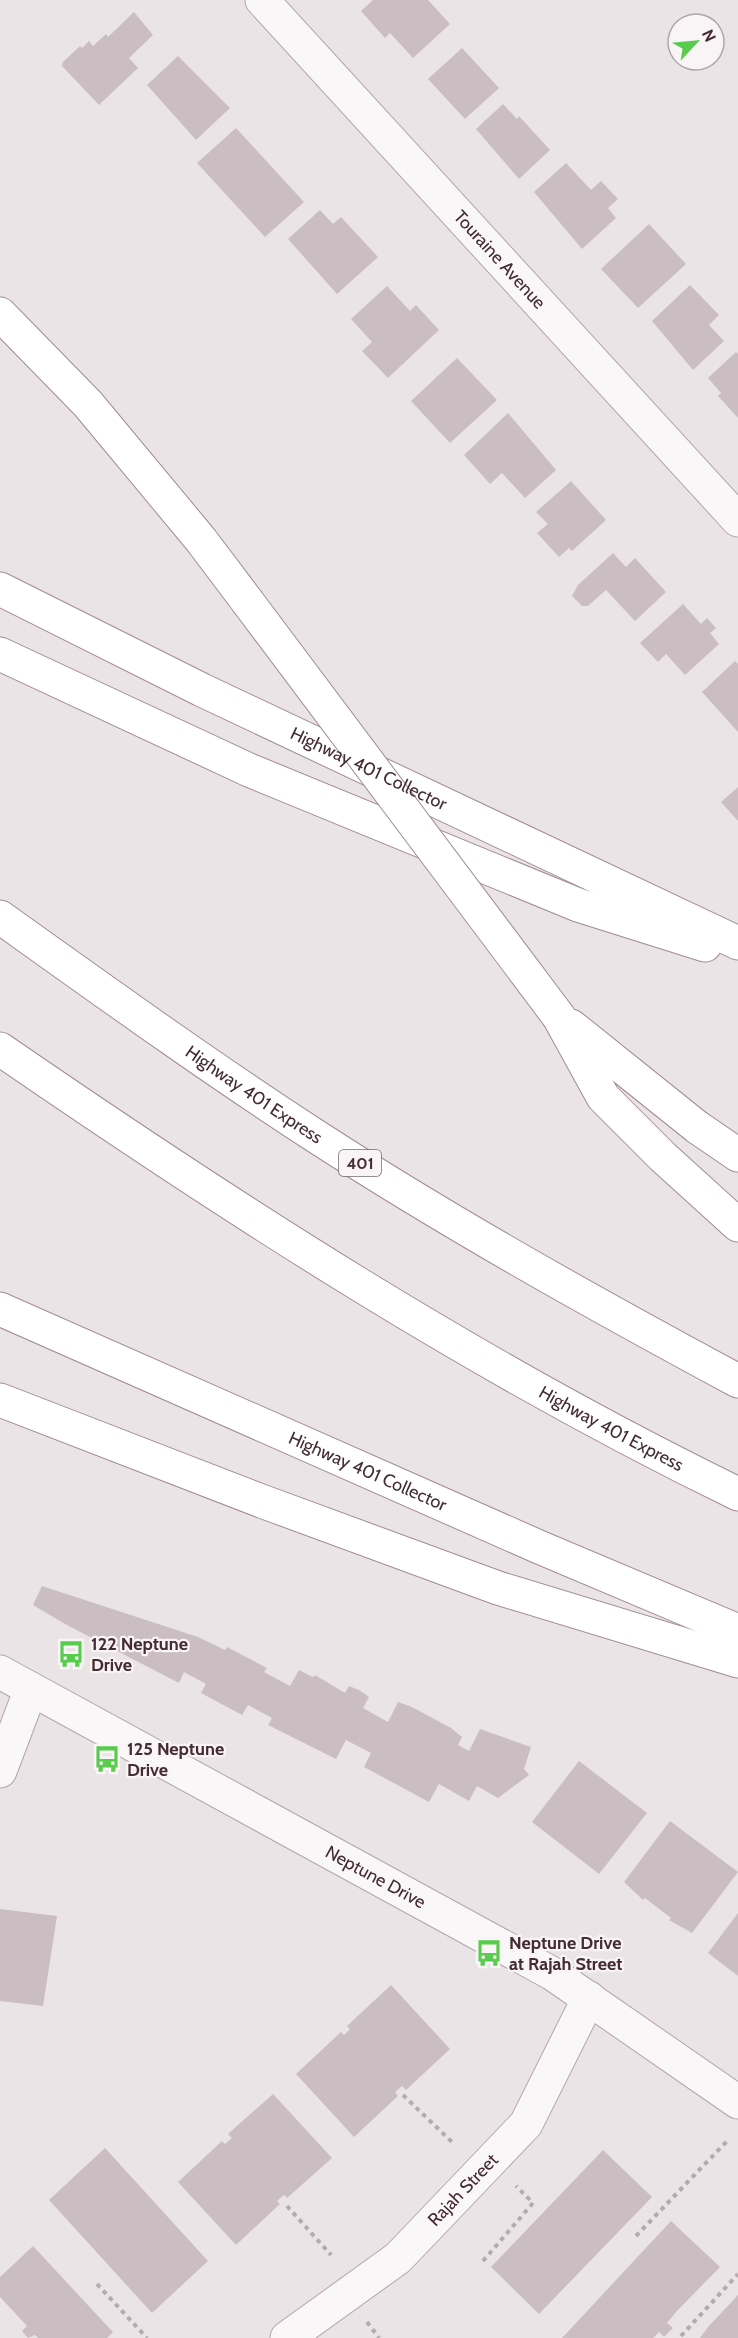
<svg xmlns="http://www.w3.org/2000/svg" width="738" height="2338" font-family="Cabin,sans-serif">
<rect width="100%" height="100%" fill="#ebe4e6"/>
<!-- building -->
<path fill="#cbbec2" d="M 373,0 L 428,0 L 450,24 L 413,58 L 390,33 L 385,38 L 361,11 Z
M 134,12 L 153,35 L 129,58 L 138,68 L 99,105 L 62,66 L 63,62 L 80,46 L 82,48 L 89,41 L 93,46 L 106,34 L 108,37 Z
M 462,48 L 499,88 L 465,119 L 428,79 Z
M 178,56 L 230,108 L 196,140 L 147,85 Z
M 503,104 L 517,119 L 519,116 L 550,150 L 519,179 L 476,129 Z
M 236,128 L 304,202 L 265,237 L 197,163 Z
M 566,163 L 591,190 L 601,181 L 618,199 L 608,208 L 616,218 L 582,249 L 534,192 Z
M 320,210 L 333,224 L 341,217 L 378,257 L 337,294 L 288,239 Z
M 649,224 L 686,264 L 638,308 L 601,269 Z
M 690,285 L 719,315 L 709,325 L 724,341 L 693,370 L 652,321 Z
M 387,286 L 410,311 L 416,305 L 439,330 L 388,378 L 362,351 L 372,342 L 351,319 Z
M 736,352 L 738,354 L 738,418 L 718,396 L 721,393 L 708,378 Z
M 457,358 L 497,400 L 450,443 L 411,401 Z
M 508,413 L 556,470 L 525,498 L 502,473 L 490,484 L 464,455 Z
M 571,481 L 606,520 L 572,551 L 569,548 L 559,557 L 537,533 L 548,524 L 536,512 Z
M 613,553 L 626,567 L 635,558 L 666,592 L 635,621 L 606,590 L 588,606 L 582,606 L 572,596 L 578,585 Z
M 683,604 L 701,624 L 707,618 L 716,628 L 710,633 L 719,644 L 685,675 L 666,654 L 658,662 L 640,643 Z
M 735,661 L 738,664 L 738,732 L 702,692 Z
M 738,787 L 738,821 L 721,802 Z
M 42,1586 L 198,1637 L 225,1650 L 227,1647 L 267,1668 L 264,1672 L 290,1686 L 299,1670 L 313,1677 L 315,1675 L 345,1693 L 349,1686 L 359,1690 L 369,1697 L 363,1708 L 388,1722 L 398,1702 L 412,1707 L 451,1728 L 462,1737 L 458,1745 L 469,1751 L 480,1729 L 531,1747 L 524,1769 L 529,1775 L 498,1798 L 477,1786 L 469,1801 L 439,1784 L 429,1802 L 364,1767 L 371,1753 L 346,1740 L 336,1759 L 268,1725 L 272,1718 L 248,1705 L 242,1715 L 201,1693 L 206,1684 L 184,1672 L 179,1683 L 65,1624 L 33,1605 Z
M 579,1761 L 647,1813 L 599,1874 L 532,1822 Z
M 670,1821 L 738,1872 L 692,1933 L 669,1920 L 671,1918 L 645,1898 L 643,1900 L 624,1882 Z
M 0,1909 L 57,1916 L 43,2006 L 0,2001 Z
M 738,1913 L 738,1976 L 708,1953 Z
M 391,1985 L 450,2049 L 406,2090 L 402,2086 L 395,2092 L 398,2096 L 354,2137 L 296,2074 L 341,2032 L 344,2035 L 350,2029 L 347,2026 Z
M 273,2094 L 332,2158 L 287,2198 L 284,2195 L 277,2201 L 280,2204 L 236,2245 L 178,2182 L 222,2141 L 225,2144 L 232,2138 L 228,2134 Z
M 105,2148 L 208,2261 L 152,2313 L 49,2200 Z
M 603,2150 L 652,2197 L 539,2314 L 491,2267 Z
M 671,2221 L 720,2267 L 676,2312 L 667,2323 L 673,2328 L 664,2337 L 659,2332 L 653,2338 L 562,2338 Z
M 33,2246 L 113,2332 L 107,2338 L 38,2338 L 35,2335 L 28,2338 L 22,2331 L 27,2326 L 0,2297 L 0,2277 Z
M 738,2295 L 738,2338 L 700,2338 L 708,2327 Z"/>
<g fill="none" stroke-linecap="round" stroke-linejoin="round">
<defs>
<g id="minor">
<path id="s1" d="M 262,0 L 738,520"/>
<path id="s2" d="M 0,1672 L 553,1974 L 738,2102"/>
<path d="M 0,1771 L 31,1689"/>
<path id="s3" d="M 287,2338 L 398,2258 L 526,2124 L 589,1998"/>
</g>
<g id="highway">
<path d="M 0,314 L 88,404 L 201,540 L 247,601"/>
<path id="s4" d="M 0,589 L 202,690 L 738,943"/>
<path d="M 0,654 L 249,770 L 578,905 L 705,945"/>
<path id="s5" d="M 0,917 C 105,992 209,1067 317,1137 C 453,1225 595,1304 738,1381"/>
<path d="M 559,1017 L 603,1097 L 663,1157 L 738,1225"/>
<path d="M 571,1026 L 697,1127 L 738,1155"/>
<path id="s6" d="M 0,1049 C 237,1212 479,1368 738,1494"/>
<path id="s7" d="M 0,1309 L 539,1547 L 738,1631"/>
<path d="M 0,1400 L 264,1502 L 498,1588 L 738,1661"/>
</g>
</defs>
<!-- minor casing -->
<use href="#minor" stroke="#b2a5a9" stroke-width="35"/>
<!-- highway casing -->
<use href="#highway" stroke="#a28b93" stroke-width="35"/>
<!-- path -->
<path stroke="#b5aaad" stroke-width="4" stroke-dasharray="4.5 4.5" stroke-linecap="butt" d="M 403,2095 L 454,2144
M 287,2206 L 331,2255
M 636,2236 L 727,2141
M 483,2261 L 533,2203 L 516,2186
M 97,2284 L 147,2338
M 367,2322 L 379,2338
M 681,2336 L 738,2274"/>
<!-- minor -->
<use href="#minor" stroke="#faf7f8" stroke-width="33"/>
<!-- highway -->
<use href="#highway" stroke="#fff" stroke-width="33"/>
<defs>
<path id="highway-bridge" d="M 247,601 L 559,1017"/>
</defs>
<!-- highway-bridge casing -->
<use href="#highway-bridge" stroke="#a28b93" stroke-width="35" stroke-linecap="butt"/>
<!-- highway-bridge -->
<use href="#highway-bridge" stroke="#fff" stroke-width="33"/>
</g>
<!-- icons -->
<defs>
<symbol id="bus-bare" viewBox="-9 -9 18 18"><path d="M-5-6H5V4H4V6H2V4H-2V6H-4V4H-5ZM-3.5-4V0h7V-4ZM-3.5 1.2v1.5H-2V1.2ZM2 1.2v1.5H3.5V1.2Z" fill="#58cc4d" stroke="#f9f4f5" stroke-width="2.5" paint-order="stroke"/></symbol>
</defs>
<g fill-rule="evenodd">
<use href="#bus-bare" x="52" y="1635" width="38" height="38"/>
<use href="#bus-bare" x="88" y="1740" width="38" height="38"/>
<use href="#bus-bare" x="470" y="1934" width="38" height="38"/>
</g>
<g text-anchor="middle" dominant-baseline="central" stroke-width="4.5" stroke-linejoin="round" paint-order="stroke">
<!-- shield labels -->
<rect fill="#f9f4f5" stroke="#7a686d" stroke-width="1.5" x="339" y="1150" width="42" height="26" rx="4.5"/>
<g font-size="16" font-weight="bold" fill="#442c33">
<text x="360" y="1163">401</text>
</g>
<!-- street labels -->
<g font-size="18" fill="#442c33" stroke="#f9f4f5">
<text stroke="none"><textPath href="#s1" startOffset="352">Touraine Avenue</textPath></text>
<text stroke="none"><textPath href="#s4" startOffset="410">Highway 401 Collector</textPath></text>
<text stroke="none"><textPath href="#s5" startOffset="310">Highway 401 Express</textPath></text>
<text stroke="none"><textPath href="#s6" startOffset="720">Highway 401 Express</textPath></text>
<text stroke="none"><textPath href="#s7" startOffset="402">Highway 401 Collector</textPath></text>
<text stroke="none"><textPath href="#s2" startOffset="428">Neptune Drive</textPath></text>
<text stroke="none"><textPath href="#s3" startOffset="231">Rajah Street</textPath></text>
</g>
<!-- poi labels -->
<g font-size="18" font-weight="bold" fill="#442c33" stroke="#f9f4f5" text-anchor="start">
<text x="91" y="1644">122 Neptune<tspan x="91" dy="21">Drive</tspan></text>
<text x="127" y="1749">125 Neptune<tspan x="127" dy="21">Drive</tspan></text>
<text x="509" y="1943">Neptune Drive<tspan x="509" dy="21">at Rajah Street</tspan></text>
</g>
</g>
<!-- north arrow -->
<g transform="translate(696 42) rotate(64)"><circle r="28" fill="#f9f4f5" stroke="#b1a4a7" stroke-width="1.5"/>
<path d="M0-4.5L10 22L0 15L-10 22Z" fill="#58cc4d"/>
<text y="-9" font-size="16" font-weight="bold" text-anchor="middle" fill="#442c33">N</text>
</g>
</svg>
